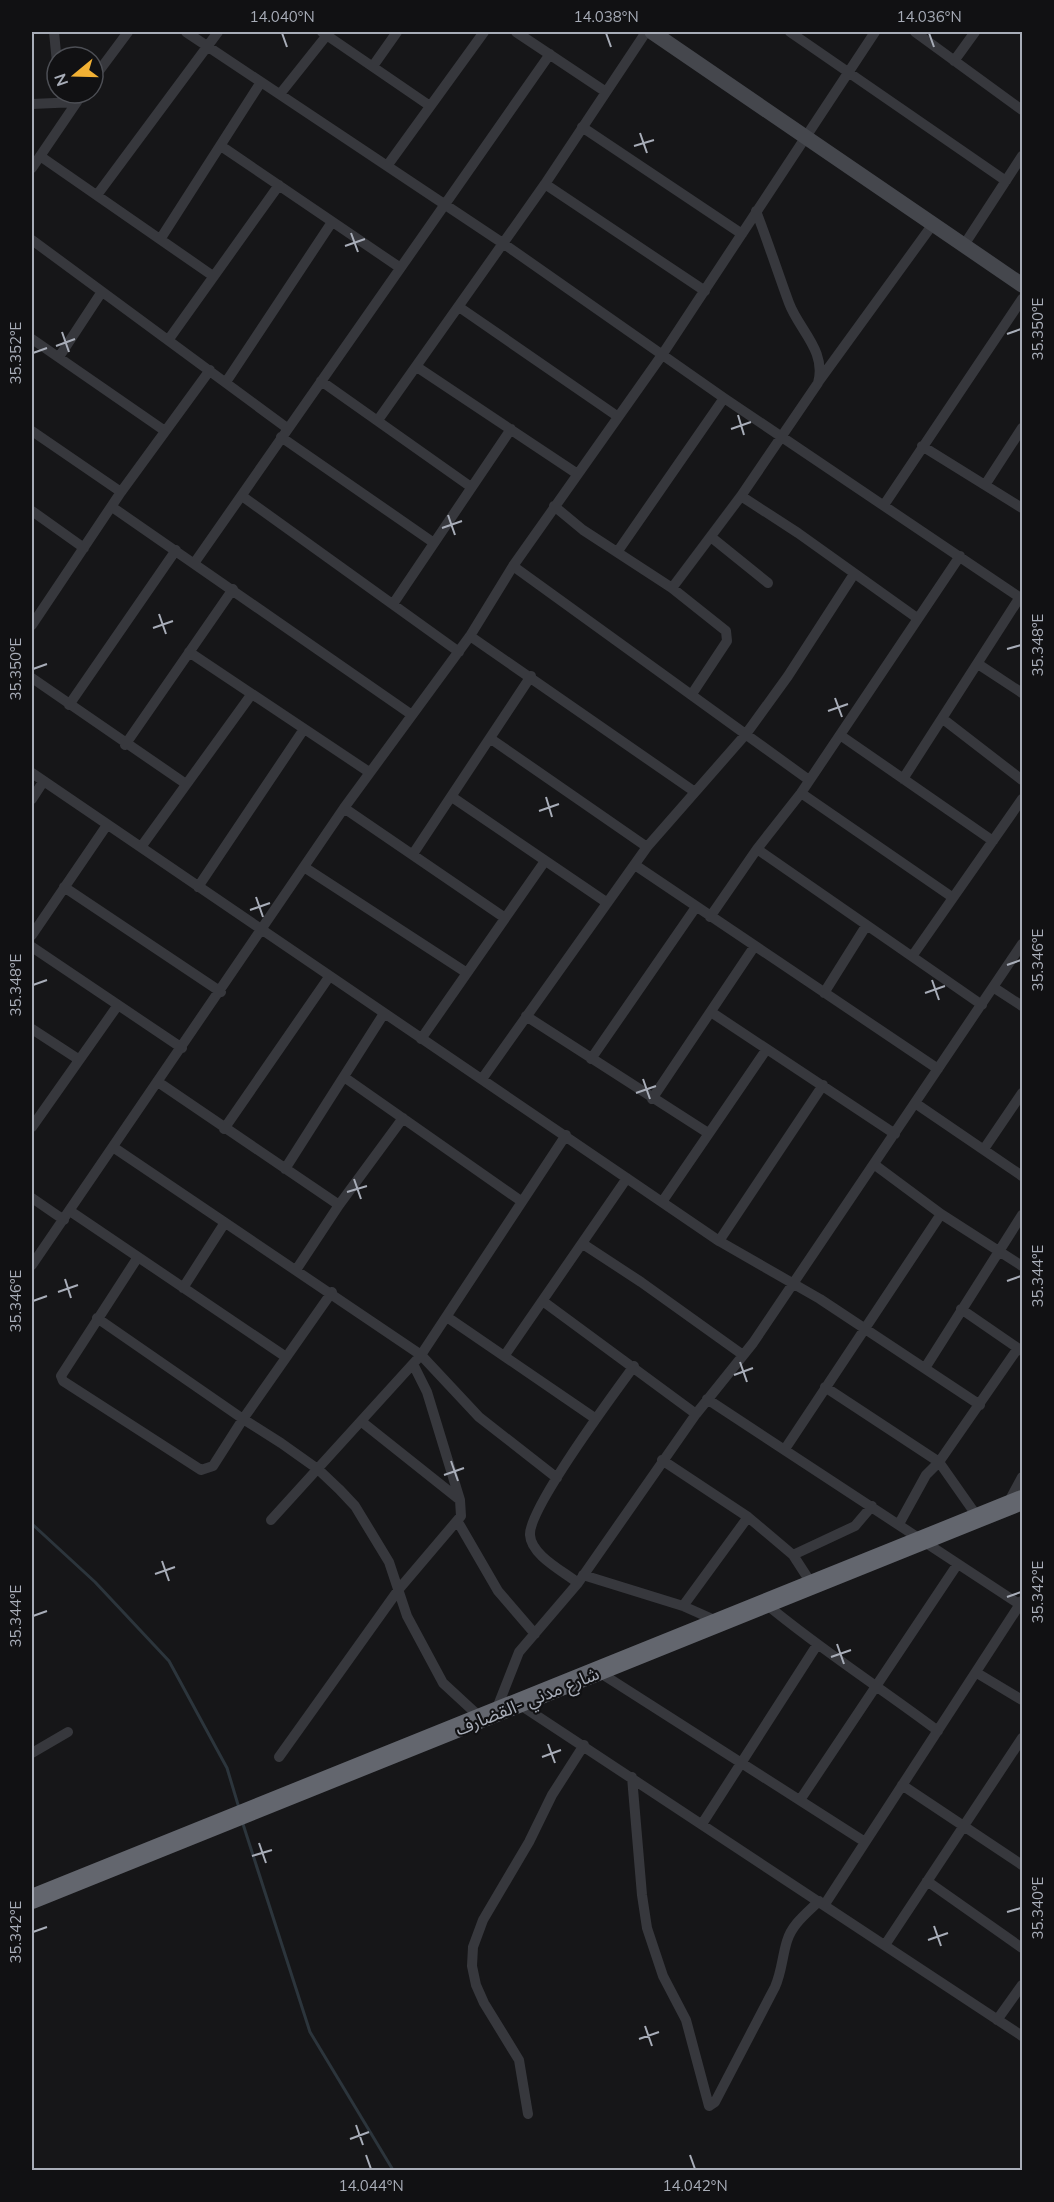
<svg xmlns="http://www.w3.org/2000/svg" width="1054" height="2202" font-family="Mulish,'Noto Sans Arabic',sans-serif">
<rect width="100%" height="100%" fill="#161618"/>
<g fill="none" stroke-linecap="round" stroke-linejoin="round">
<!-- stream -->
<path stroke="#2c353c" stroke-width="3" d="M 32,1524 L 95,1582 L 169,1661 L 227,1768 L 239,1808
M 242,1821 L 310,2032 L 393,2170"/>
<!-- street -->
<path stroke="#37383d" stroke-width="10" d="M 54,32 L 57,63
M 186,32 L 504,244 L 724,398 L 1022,599
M 322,32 L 430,106
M 516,32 L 606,92
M 790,32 L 1006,181
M 915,32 L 1022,110
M 954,61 L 975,32
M 373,66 L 397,32
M 93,79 L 128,32
M 280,94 L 327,35
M 32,104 L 77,102
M 582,127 L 742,234
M 221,146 L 399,267
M 40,156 L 213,276
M 387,166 L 484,32
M 32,168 L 83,93
M 545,184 L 705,291
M 97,195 L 218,32
M 161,238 L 261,82
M 32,240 L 287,428
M 964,245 L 1022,156
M 459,307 L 617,416
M 32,339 L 165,431
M 169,339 L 279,185
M 59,357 L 101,293
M 417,367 L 576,473
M 321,381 L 471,487
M 819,381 L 933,224
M 226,382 L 332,222
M 378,420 L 545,184 L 646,32
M 32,431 L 121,492
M 281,437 L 434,543
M 922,446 L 1022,508
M 985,485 L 1022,428
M 242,496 L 459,652
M 741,496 L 798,533 L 917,618
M 884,505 L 1022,299
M 554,506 L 583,530 L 672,588 L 726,631 L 727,641 L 692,694
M 112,507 L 412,715
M 32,511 L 84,548
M 711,537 L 768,583
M 618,551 L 724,398
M 195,562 L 550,54
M 513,566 L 809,780
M 672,588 L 741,496 L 818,383 C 827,351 799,330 789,303 C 778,273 768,242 756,211
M 393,604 L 511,429
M 32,625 L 121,492 L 210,370
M 470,636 L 695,792
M 189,652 L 369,772
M 978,664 L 1022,693
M 32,678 L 186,784
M 69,705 L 176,550
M 943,719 L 1022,780
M 840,735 L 993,841
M 491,739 L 647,847
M 125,745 L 233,589
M 32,773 L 719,1241 L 820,1299 L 980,1405
M 903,779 L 1020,597
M 801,793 L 952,897
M 452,797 L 606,902
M 32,799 L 43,782
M 344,808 L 505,918
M 141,847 L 251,695
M 757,849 L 982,1005
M 413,854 L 531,676
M 635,865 L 938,1069
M 304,867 L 467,973
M 64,887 L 221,992
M 198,887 L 304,729
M 710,917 L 757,849 L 801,793 L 960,556
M 32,935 L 107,825
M 32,947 L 182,1048
M 913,955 L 1022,799
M 993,987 L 1022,1006
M 824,993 L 866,926
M 711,1012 L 895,1134
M 526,1016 L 708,1133
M 32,1029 L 78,1059
M 421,1039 L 545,861
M 591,1059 L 696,907
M 344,1077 L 521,1201
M 482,1079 L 647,847 L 746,734 L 788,676 L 854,574
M 158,1082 L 339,1205
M 652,1099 L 754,947
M 915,1103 L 1022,1176
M 32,1127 L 118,1005
M 224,1129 L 329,977
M 113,1147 L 421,1355 L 479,1417 L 557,1478
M 984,1149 L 1022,1093
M 875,1165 L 941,1214 L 1022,1266
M 285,1169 L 383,1015
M 32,1198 L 64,1220
M 662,1202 L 766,1050
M 70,1211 L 286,1357
M 719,1241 L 823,1085
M 583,1244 L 641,1282 L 743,1355
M 138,1257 L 61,1376 L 63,1381 L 201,1470 L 213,1466 L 243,1419 L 332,1292
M 32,1265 L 344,808 L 470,636 L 513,566 L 662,355 L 875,32
M 296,1270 L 339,1205 L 403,1118
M 183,1288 L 224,1224
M 544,1302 L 696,1414 L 753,1343 L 1022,944
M 961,1309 L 1022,1351
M 447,1317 L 596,1419
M 97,1318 L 243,1419 L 281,1443 L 319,1470 L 339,1489 L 355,1506 L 389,1562 L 407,1616 L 443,1683 L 482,1719
M 505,1355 L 627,1178
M 925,1368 L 1022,1215
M 825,1387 L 939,1462 L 979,1519
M 707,1399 L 1022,1606
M 362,1422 L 460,1500
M 785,1449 L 941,1214
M 662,1460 L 748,1517 L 793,1555 L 813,1586
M 1008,1503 L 1022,1477
M 271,1520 L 421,1355 L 566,1135
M 458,1522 L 498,1591 L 535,1634
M 899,1524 L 926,1475 L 939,1462 L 1018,1348
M 793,1555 L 855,1526 L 872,1506
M 583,1575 L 683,1606 L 719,1622
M 578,1583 C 563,1571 531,1555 530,1535 C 528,1509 615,1392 634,1366
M 766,1604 C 821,1650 881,1688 938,1731
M 683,1606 L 748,1517
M 599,1672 L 865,1842
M 977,1673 L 1022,1700
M 519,1704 L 1022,2036
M 495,1713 L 519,1652 L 578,1583 L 696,1414
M 32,1753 L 68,1732
M 279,1757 L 399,1589 L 461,1516 L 460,1500 L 427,1392 L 413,1364
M 632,1777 L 642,1895 L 647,1928 L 663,1976 L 686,2020 L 709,2106 L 715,2102 L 775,1987 C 782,1971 782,1957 787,1941 C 792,1924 807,1913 819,1901
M 902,1785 L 1022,1865
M 800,1800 L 957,1565
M 702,1824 L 817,1645
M 927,1881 L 1022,1948
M 825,1904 L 1022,1601
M 885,1945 L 1022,1738
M 997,2020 L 1022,1985
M 528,2114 L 519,2060 L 484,2003 L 476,1985 L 472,1966 L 473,1947 L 483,1920 L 529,1842 L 552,1795 L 584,1745"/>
<!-- secondary -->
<path stroke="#45474d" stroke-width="15" d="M 652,32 L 1022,285"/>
<!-- highway -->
<path stroke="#63666e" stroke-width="20" d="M 32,1899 L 1022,1500"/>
</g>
<!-- ticks -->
<path fill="none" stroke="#a8adb8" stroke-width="2" d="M 282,33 L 287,47M 606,33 L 611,47M 929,33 L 934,47M 640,133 L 647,153M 634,146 L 654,140M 351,233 L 358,252M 345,246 L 365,239M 62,332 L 69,352M 1007,334 L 1021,329M 56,346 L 75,339M 33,353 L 47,348M 738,415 L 744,435M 731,429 L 751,422M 448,515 L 455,535M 442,528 L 462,521M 159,614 L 166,634M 153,628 L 173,621M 1007,649 L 1021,645M 33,669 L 47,664M 835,698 L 842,717M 828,711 L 848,704M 546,797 L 552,817M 539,811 L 559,804M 256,897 L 263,917M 250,910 L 270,903M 1007,965 L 1021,960M 932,980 L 939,1000M 33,985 L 47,980M 925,993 L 945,986M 643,1079 L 650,1099M 636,1093 L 656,1086M 354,1179 L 361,1199M 347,1192 L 367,1186M 65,1279 L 71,1298M 1007,1281 L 1021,1276M 58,1292 L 78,1285M 33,1301 L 47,1296M 740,1362 L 747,1382M 734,1375 L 753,1368M 451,1461 L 458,1481M 444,1475 L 464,1468M 162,1561 L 169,1581M 155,1574 L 175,1567M 1007,1597 L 1021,1592M 33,1616 L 47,1611M 837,1644 L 844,1664M 831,1657 L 851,1650M 548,1744 L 555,1763M 542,1757 L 561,1750M 259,1843 L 266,1863M 252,1856 L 272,1850M 1007,1912 L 1021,1908M 934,1926 L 941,1946M 33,1932 L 47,1927M 928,1940 L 948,1933M 645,2026 L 652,2046M 639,2039 L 659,2032M 356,2125 L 363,2145M 350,2139 L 369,2132M 366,2155 L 371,2169M 690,2155 L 695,2169"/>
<g text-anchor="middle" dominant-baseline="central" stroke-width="4.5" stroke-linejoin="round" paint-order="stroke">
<!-- street labels -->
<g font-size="18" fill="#a8adb8" stroke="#111113">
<text transform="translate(527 1701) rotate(-22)">شارع مدني -القضارف</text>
</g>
</g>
<!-- border -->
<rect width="1054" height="2202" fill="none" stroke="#111113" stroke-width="66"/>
<!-- north arrow -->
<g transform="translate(75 75) rotate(251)"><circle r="28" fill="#111113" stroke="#4d4f55" stroke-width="1.5"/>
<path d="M0-4.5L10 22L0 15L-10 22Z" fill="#f2b134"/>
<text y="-9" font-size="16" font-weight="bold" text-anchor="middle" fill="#a8adb8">N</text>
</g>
<rect x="33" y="33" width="988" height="2136" fill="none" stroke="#a8adb8" stroke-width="2"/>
<g font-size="15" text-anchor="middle" fill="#a8adb8">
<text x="282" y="22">14.040°N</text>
<text x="606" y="22">14.038°N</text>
<text x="929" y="22">14.036°N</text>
<text transform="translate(1038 329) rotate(-90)" y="5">35.350°E</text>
<text transform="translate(16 353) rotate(-90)" y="5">35.352°E</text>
<text transform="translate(1038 645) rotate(-90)" y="5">35.348°E</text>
<text transform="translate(16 669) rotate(-90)" y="5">35.350°E</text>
<text transform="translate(1038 960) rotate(-90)" y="5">35.346°E</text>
<text transform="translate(16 985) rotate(-90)" y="5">35.348°E</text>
<text transform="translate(1038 1276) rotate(-90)" y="5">35.344°E</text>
<text transform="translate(16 1301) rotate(-90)" y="5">35.346°E</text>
<text transform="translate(1038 1592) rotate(-90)" y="5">35.342°E</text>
<text transform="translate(16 1616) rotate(-90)" y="5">35.344°E</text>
<text transform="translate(1038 1908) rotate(-90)" y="5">35.340°E</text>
<text transform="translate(16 1932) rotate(-90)" y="5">35.342°E</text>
<text x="371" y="2191">14.044°N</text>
<text x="695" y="2191">14.042°N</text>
</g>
</svg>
